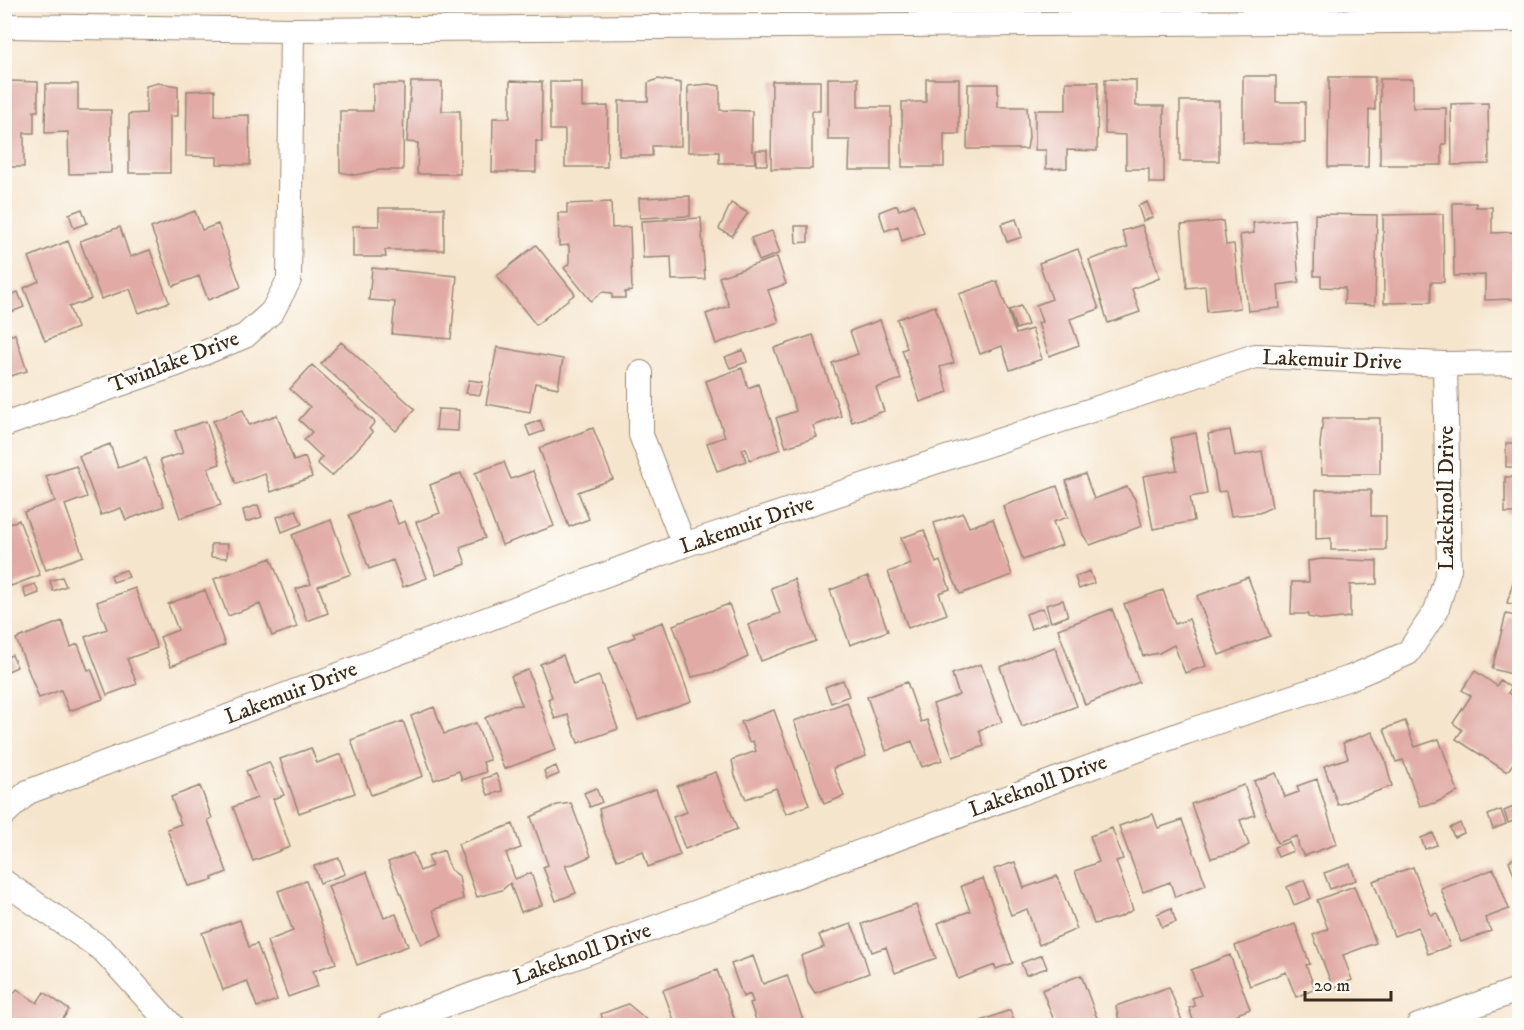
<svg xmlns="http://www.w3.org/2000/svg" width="1524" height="1030" font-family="'IM FELL DW Pica',serif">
<rect width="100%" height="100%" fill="#fdfcf7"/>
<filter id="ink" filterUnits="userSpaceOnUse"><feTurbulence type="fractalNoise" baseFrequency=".0167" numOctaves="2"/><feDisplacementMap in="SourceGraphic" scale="12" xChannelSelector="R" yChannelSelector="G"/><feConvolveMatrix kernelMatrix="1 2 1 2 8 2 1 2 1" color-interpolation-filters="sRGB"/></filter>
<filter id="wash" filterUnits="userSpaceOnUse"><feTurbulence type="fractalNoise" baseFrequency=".008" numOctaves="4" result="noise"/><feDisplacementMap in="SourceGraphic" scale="24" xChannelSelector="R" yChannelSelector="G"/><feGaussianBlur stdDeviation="1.35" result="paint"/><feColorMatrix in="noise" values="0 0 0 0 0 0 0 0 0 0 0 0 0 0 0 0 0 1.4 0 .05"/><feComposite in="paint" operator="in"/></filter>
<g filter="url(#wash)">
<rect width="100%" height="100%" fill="#f6e5cd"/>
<g id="blocks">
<!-- building -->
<path fill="#e1aaa5" d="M 1243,76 L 1276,76 L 1276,102 L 1305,102 L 1305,143 L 1243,143 Z
M 1329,77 L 1375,77 L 1375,110 L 1369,109 L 1368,167 L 1328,167 Z
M 828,78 L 858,78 L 858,107 L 891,107 L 891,170 L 849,170 L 850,140 L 828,140 Z
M 658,79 L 681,83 L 681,146 L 652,146 L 652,156 L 619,156 L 619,101 L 648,101 L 648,83 Z
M 926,79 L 959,79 L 959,134 L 944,134 L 944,167 L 902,167 L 902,102 L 926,102 Z
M 1105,79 L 1136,80 L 1136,106 L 1164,106 L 1164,183 L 1149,183 L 1149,169 L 1126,169 L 1126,135 L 1105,134 Z
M 1380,79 L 1413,79 L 1413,108 L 1446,108 L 1446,144 L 1442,144 L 1442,165 L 1380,165 Z
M 10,81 L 38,82 L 38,111 L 34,111 L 34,133 L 24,133 L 24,167 L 4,167 L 4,94 L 10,94 Z
M 510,81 L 542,82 L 542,142 L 536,141 L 536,172 L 492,172 L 493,118 L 510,118 Z
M 772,81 L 820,81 L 820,111 L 812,111 L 812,169 L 771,169 Z
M 411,82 L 442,82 L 442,111 L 460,111 L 460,174 L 417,174 L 418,143 L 407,142 Z
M 550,82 L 582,82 L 582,107 L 608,106 L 607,167 L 565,167 L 565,130 L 550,130 Z
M 1066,82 L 1098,82 L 1097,151 L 1067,150 L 1067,168 L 1046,169 L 1046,150 L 1035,150 L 1035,110 L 1066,110 Z
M 158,83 L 178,86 L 178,116 L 170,116 L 170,173 L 129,173 L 129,114 L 146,113 L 146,86 Z
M 46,84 L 78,84 L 78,110 L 111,110 L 111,173 L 69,174 L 68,132 L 45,133 Z
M 373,84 L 404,84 L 403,170 L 380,170 L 355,175 L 340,172 L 340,111 L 373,111 Z
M 709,84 L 720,86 L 720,110 L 752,111 L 752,151 L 754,152 L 755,163 L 719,163 L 719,152 L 688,152 L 688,86 Z
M 968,84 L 998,84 L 998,107 L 1027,107 L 1029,137 L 1027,149 L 967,149 Z
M 215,90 L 215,116 L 249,115 L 250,165 L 217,164 L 217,157 L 186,156 L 187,91 Z
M 1180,101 L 1219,101 L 1219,161 L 1180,161 Z
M 1488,103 L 1489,164 L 1452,165 L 1451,104 Z
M 756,150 L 767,150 L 767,165 L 756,165 Z
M 690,196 L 690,216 L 640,218 L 639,198 Z
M 611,202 L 612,228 L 630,227 L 632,291 L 625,292 L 625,298 L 612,298 L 612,293 L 602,292 L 591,301 L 564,268 L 569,264 L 569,245 L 559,246 L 558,213 L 567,213 L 567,204 Z
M 1147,202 L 1153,217 L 1143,221 L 1138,206 Z
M 731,203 L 748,213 L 732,236 L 719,229 Z
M 1453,203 L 1476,203 L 1476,207 L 1492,207 L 1492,233 L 1515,232 L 1515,299 L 1485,300 L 1485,275 L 1454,276 Z
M 914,204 L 924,233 L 902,241 L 898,226 L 885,231 L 879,212 L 897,205 L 899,210 Z
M 379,208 L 444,208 L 444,250 L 385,250 L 386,257 L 353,257 L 353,226 L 379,226 Z
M 82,209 L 87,223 L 74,228 L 69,214 Z
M 195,211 L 202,230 L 218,224 L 241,287 L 208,300 L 199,276 L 173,286 L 151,228 Z
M 1315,214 L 1377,215 L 1375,305 L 1344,304 L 1345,288 L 1321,287 L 1321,276 L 1314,276 Z
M 1443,214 L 1444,282 L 1431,282 L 1431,302 L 1384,303 L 1383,215 Z
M 701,218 L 705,279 L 672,280 L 671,257 L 643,258 L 641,221 Z
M 1016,219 L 1022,237 L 1007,242 L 1001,224 Z
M 1294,219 L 1299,282 L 1278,285 L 1280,308 L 1248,311 L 1240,235 L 1254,233 L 1253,223 Z
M 1223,221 L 1226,245 L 1234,244 L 1240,308 L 1207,312 L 1205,286 L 1187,288 L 1181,225 Z
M 1142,225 L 1160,278 L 1132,289 L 1140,312 L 1108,323 L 1089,260 L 1128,247 L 1122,231 Z
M 795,226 L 808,226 L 808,242 L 796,243 Z
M 120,227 L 130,257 L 150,250 L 169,302 L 139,313 L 130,289 L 101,299 L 80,241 Z
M 772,231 L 780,253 L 759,261 L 751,238 Z
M 68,241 L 91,299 L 69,307 L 77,328 L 45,341 L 24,288 L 39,281 L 29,257 Z
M 536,245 L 575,294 L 536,325 L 497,276 Z
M 1078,249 L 1099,309 L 1070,319 L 1079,345 L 1049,356 L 1038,323 L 1042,322 L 1036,305 L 1052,299 L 1039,263 Z
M 777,257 L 786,284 L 768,290 L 779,322 L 716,344 L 706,314 L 729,306 L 719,277 Z
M 372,268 L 457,276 L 451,339 L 392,334 L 395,302 L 369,300 Z
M 997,281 L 1016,334 L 1032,329 L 1042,359 L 1010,370 L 1002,346 L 980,354 L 959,294 Z
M 18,292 L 24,307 L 9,313 L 4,297 Z
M 935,306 L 954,363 L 940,367 L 948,392 L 920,402 L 902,350 L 907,348 L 897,319 Z
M 1021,306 L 1028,325 L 1016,329 L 1009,310 Z
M 880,320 L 901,379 L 876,388 L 884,411 L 852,422 L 832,363 L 858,354 L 850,331 Z
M 15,334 L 27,371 L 4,378 L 4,337 Z
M 813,335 L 841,416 L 813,426 L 817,437 L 786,447 L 776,418 L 796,411 L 774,348 Z
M 341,342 L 415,409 L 396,431 L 321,364 Z
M 497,347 L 563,359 L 558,388 L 535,383 L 530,412 L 486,404 Z
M 743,350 L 747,362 L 730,368 L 725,357 Z
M 312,365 L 375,422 L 369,429 L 373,432 L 332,476 L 317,463 L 322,457 L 304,440 L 312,432 L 299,420 L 310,407 L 290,389 Z
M 742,368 L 748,388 L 758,384 L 781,449 L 750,460 L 746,448 L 742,449 L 746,461 L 717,471 L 707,443 L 725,437 L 706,381 Z
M 469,380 L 483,382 L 480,395 L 466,393 Z
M 438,409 L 459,410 L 458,431 L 436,430 Z
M 243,410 L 249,425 L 277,415 L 294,461 L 305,457 L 312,477 L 271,492 L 265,474 L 236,484 L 213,421 Z
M 1323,418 L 1380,418 L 1380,474 L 1322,474 L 1320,445 Z
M 540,420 L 544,431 L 530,436 L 526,426 Z
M 206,421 L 220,464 L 208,468 L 221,505 L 180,518 L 160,460 L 183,453 L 175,431 Z
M 593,428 L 613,479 L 578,492 L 589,519 L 569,527 L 539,448 Z
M 1230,430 L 1235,456 L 1262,451 L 1272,507 L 1259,513 L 1231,516 L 1226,491 L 1218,492 L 1208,434 Z
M 1196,433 L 1207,494 L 1190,497 L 1194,521 L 1153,529 L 1143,476 L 1177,470 L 1171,438 Z
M 1506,443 L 1520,443 L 1520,467 L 1506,467 Z
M 110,444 L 118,468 L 146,458 L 164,506 L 126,520 L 121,508 L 101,515 L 79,456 Z
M 504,462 L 511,479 L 533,471 L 554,526 L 502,545 L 475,473 Z
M 76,466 L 87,497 L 65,505 L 83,556 L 46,570 L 24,512 L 55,501 L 46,476 Z
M 461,473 L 485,538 L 460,547 L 466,564 L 436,575 L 416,522 L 440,513 L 430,485 Z
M 1085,474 L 1094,499 L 1127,487 L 1135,499 L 1142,526 L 1090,545 L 1083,535 L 1066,481 Z
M 1505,477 L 1520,477 L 1520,513 L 1505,513 Z
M 1057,486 L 1068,517 L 1053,522 L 1062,545 L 1023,560 L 1003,506 Z
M 1316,490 L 1371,490 L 1371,516 L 1386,516 L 1386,550 L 1331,550 L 1331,538 L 1316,539 Z
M 389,500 L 398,524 L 405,521 L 427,578 L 403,587 L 393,560 L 369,569 L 349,515 Z
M 258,505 L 262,517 L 246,522 L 243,510 Z
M 296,510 L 302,524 L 282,532 L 277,517 Z
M 963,513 L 969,527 L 993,519 L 1012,575 L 960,594 L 947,564 L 934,523 Z
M 19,520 L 40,575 L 11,586 L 4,568 L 4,526 Z
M 331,520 L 351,574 L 318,586 L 328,613 L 307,621 L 296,589 L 311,584 L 292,535 Z
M 924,530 L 936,563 L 940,561 L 950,589 L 939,593 L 947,614 L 908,628 L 888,572 L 911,564 L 901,538 Z
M 211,544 L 228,544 L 227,558 L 211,557 Z
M 271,558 L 297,627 L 272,636 L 260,604 L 228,616 L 214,579 Z
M 1322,559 L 1377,561 L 1377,584 L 1350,585 L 1350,617 L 1324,620 L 1308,617 L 1308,614 L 1291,614 L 1292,582 L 1309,582 L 1308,561 Z
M 126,570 L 129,577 L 113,582 L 111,575 Z
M 1090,571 L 1094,583 L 1079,589 L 1075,577 Z
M 868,576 L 888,631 L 850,645 L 830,590 Z
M 62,577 L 66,586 L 53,591 L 50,581 Z
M 1248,577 L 1270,636 L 1219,655 L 1197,596 Z
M 794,579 L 816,641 L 761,661 L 748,625 L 780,613 L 771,588 Z
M 1513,582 L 1520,583 L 1520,606 L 1507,603 Z
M 35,584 L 39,593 L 26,598 L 23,588 Z
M 135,588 L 157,648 L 127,659 L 137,684 L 107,695 L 85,637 L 107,629 L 97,602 Z
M 205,590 L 225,645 L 171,666 L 160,637 L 178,630 L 168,604 Z
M 1163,590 L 1175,624 L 1189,619 L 1206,666 L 1185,673 L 1174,645 L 1159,653 L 1143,656 L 1124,604 Z
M 1063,600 L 1068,616 L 1051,622 L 1046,605 Z
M 729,604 L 748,657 L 718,671 L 692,677 L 673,625 Z
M 1043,608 L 1048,622 L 1031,629 L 1026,614 Z
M 1112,609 L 1139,682 L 1085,705 L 1058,629 Z
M 1506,614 L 1520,617 L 1520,676 L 1492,669 Z
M 62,621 L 71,647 L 78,644 L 88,670 L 91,669 L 103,699 L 69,711 L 61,690 L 39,698 L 16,639 Z
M 663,622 L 691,701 L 638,720 L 609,647 L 635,637 L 633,633 Z
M 1055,647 L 1077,706 L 1022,727 L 1000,667 Z
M 12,655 L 17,667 L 8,671 L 4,658 Z
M 563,655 L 573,685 L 599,676 L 618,729 L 578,743 L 568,715 L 555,719 L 548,699 L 552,697 L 540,664 Z
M 981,664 L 1002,722 L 979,730 L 984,746 L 953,757 L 933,704 L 959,695 L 952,674 Z
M 528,670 L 556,750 L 504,769 L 485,718 L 510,706 L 522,705 L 511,676 Z
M 1475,671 L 1497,686 L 1500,680 L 1511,688 L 1508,693 L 1520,700 L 1520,754 L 1507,772 L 1456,739 L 1462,730 L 1453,723 L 1471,696 L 1462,690 Z
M 843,680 L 849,696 L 831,703 L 825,687 Z
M 907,682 L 921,722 L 927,720 L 942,760 L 922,767 L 912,741 L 886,751 L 867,697 Z
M 847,702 L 866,756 L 833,768 L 844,796 L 824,804 L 794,721 Z
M 434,707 L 444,734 L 476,723 L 490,760 L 483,762 L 486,772 L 462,780 L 459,771 L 434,780 L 411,716 Z
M 774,710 L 809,805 L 786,814 L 776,788 L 746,799 L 735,776 L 732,760 L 756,751 L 753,741 L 749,742 L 741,722 Z
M 403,721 L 423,776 L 371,795 L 351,740 Z
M 1405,721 L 1415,747 L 1439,739 L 1458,792 L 1435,803 L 1420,806 L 1403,760 L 1396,762 L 1384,729 Z
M 1372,732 L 1385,759 L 1392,786 L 1338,805 L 1324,766 L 1348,758 L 1343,743 Z
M 311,748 L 317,763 L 341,754 L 355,793 L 299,813 L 280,759 Z
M 269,762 L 284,795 L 273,799 L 290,847 L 253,861 L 233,807 L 257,798 L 246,771 Z
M 556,766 L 559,774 L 547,779 L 544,771 Z
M 716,772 L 737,829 L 685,849 L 673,817 L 687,812 L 677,786 Z
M 1276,773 L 1285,797 L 1299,792 L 1297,786 L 1317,779 L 1337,844 L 1304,856 L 1299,848 L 1297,836 L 1277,843 L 1254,781 Z
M 496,774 L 503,791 L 488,795 L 482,779 Z
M 1244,785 L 1255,815 L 1240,820 L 1249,845 L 1236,852 L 1211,858 L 1191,804 Z
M 200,786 L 212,818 L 208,820 L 227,872 L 212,878 L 213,880 L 188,886 L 167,829 L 181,824 L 171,797 Z
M 596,788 L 602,802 L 590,807 L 584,793 Z
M 656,789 L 680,855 L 648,867 L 643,851 L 617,860 L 603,829 L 599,809 Z
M 571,803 L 591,856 L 573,864 L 565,865 L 576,893 L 556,901 L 543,867 L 548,865 L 531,817 L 557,805 Z
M 1518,805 L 1520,819 L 1508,823 L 1504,811 Z
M 1501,810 L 1506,824 L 1493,829 L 1488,815 Z
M 1153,814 L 1158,828 L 1182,820 L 1206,885 L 1175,897 L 1170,882 L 1143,892 L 1119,826 Z
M 1460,823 L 1464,833 L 1454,837 L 1450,828 Z
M 513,824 L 521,848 L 506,853 L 515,879 L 531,873 L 542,905 L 521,912 L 510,883 L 502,890 L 477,897 L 458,844 Z
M 1112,828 L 1123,859 L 1116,861 L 1133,910 L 1120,917 L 1094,924 L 1075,871 L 1099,862 L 1090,836 Z
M 1433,833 L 1437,845 L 1425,849 L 1421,838 Z
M 1289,842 L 1293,851 L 1278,857 L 1274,847 Z
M 444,850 L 450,869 L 459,876 L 463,899 L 433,910 L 442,936 L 421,944 L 388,862 L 413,853 L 420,871 L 432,866 L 428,856 Z
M 1520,855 L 1520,889 L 1519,889 L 1509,861 Z
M 339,858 L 345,874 L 320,883 L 314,866 Z
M 1015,862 L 1024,888 L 1057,876 L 1077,929 L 1039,945 L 1027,909 L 1011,915 L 994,869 Z
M 1350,864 L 1356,880 L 1330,889 L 1324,873 Z
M 1413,867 L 1431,915 L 1437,913 L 1450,946 L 1428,954 L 1418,927 L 1394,936 L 1373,881 Z
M 1494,869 L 1509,909 L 1485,918 L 1491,931 L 1461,942 L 1441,889 Z
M 367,872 L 384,918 L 396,914 L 408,946 L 357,965 L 328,886 Z
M 983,878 L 1013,963 L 996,969 L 995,965 L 958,979 L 938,923 L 970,911 L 961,886 Z
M 1304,880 L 1311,898 L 1294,905 L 1287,887 Z
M 306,881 L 336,963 L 313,971 L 318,986 L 288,997 L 267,941 L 293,931 L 278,891 Z
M 1354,886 L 1376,943 L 1343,955 L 1352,980 L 1333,988 L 1313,935 L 1328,929 L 1317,900 Z
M 916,905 L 936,958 L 895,973 L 886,947 L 872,952 L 862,924 Z
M 1171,908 L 1176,922 L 1162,927 L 1157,914 Z
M 240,920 L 249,947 L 257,944 L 277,1000 L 257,1007 L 247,981 L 223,990 L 202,933 Z
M 851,924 L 859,941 L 869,973 L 815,993 L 808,982 L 801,956 L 824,947 L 819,935 Z
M 1295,924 L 1310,964 L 1306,965 L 1315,989 L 1296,997 L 1286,972 L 1250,986 L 1235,946 Z
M 1042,955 L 1047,968 L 1026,975 L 1021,963 Z
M 1230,955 L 1250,1009 L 1207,1026 L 1195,1026 L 1189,1008 L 1195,1006 L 1192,998 L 1201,995 L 1191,970 Z
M 753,956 L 763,984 L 787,975 L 805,1026 L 758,1026 L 750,1003 L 753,1002 L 750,994 L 743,997 L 731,964 Z
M 717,970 L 737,1026 L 676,1026 L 663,990 Z
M 1081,975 L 1100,1026 L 1049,1026 L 1055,1023 L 1042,990 Z
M 1169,987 L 1184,1026 L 1120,1026 L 1116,1006 Z
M 17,989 L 37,1003 L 44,992 L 69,1010 L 58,1026 L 4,1026 L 4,1007 Z
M 628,1004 L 647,1020 L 649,1026 L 605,1026 L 601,1014 Z
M 1010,1010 L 1016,1026 L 970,1026 L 970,1025 Z"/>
</g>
</g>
<g filter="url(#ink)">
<use href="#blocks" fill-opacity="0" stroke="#988876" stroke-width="1.5"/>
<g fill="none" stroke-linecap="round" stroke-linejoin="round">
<defs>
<path id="street" d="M 4,26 L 292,30 L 1520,20
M 641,373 L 641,435 L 684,545
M 4,425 L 177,364 L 245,336 L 272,312 L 289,280 L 292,30
M 4,814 L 28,792 L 684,545 L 1255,356 L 1445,364 L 1520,363
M 4,882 L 103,950 L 172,1026
M 388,1026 L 1186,732 L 1350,678 L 1408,653 L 1436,611 L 1449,569 L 1445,364
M 1418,1026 L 1520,989"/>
</defs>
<!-- street casing -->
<use href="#street" stroke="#988876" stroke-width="26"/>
<!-- street -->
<use href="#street" stroke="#fff" stroke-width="24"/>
</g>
</g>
<g text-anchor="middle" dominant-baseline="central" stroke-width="5" stroke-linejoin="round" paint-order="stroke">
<!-- street labels -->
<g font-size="22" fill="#3b2a1e" stroke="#fdfcf7">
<text transform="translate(1332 360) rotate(2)">Lakemuir Drive</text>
<text transform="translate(174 362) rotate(-21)">Twinlake Drive</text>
<text transform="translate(1446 498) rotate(-90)">Lakeknoll Drive</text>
<text transform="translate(747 525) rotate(-19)">Lakemuir Drive</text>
<text transform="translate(291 693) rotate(-21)">Lakemuir Drive</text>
<text transform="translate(1038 786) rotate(-20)">Lakeknoll Drive</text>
<text transform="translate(582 954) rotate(-20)">Lakeknoll Drive</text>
</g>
</g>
<!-- margin -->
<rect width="1524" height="1030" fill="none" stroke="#fdfcf7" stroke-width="24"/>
<!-- scale -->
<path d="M1305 991v9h86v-9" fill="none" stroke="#3b2a1e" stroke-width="3"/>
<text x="1314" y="991" font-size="18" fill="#3b2a1e" stroke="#fdfcf7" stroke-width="4.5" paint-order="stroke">20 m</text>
</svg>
